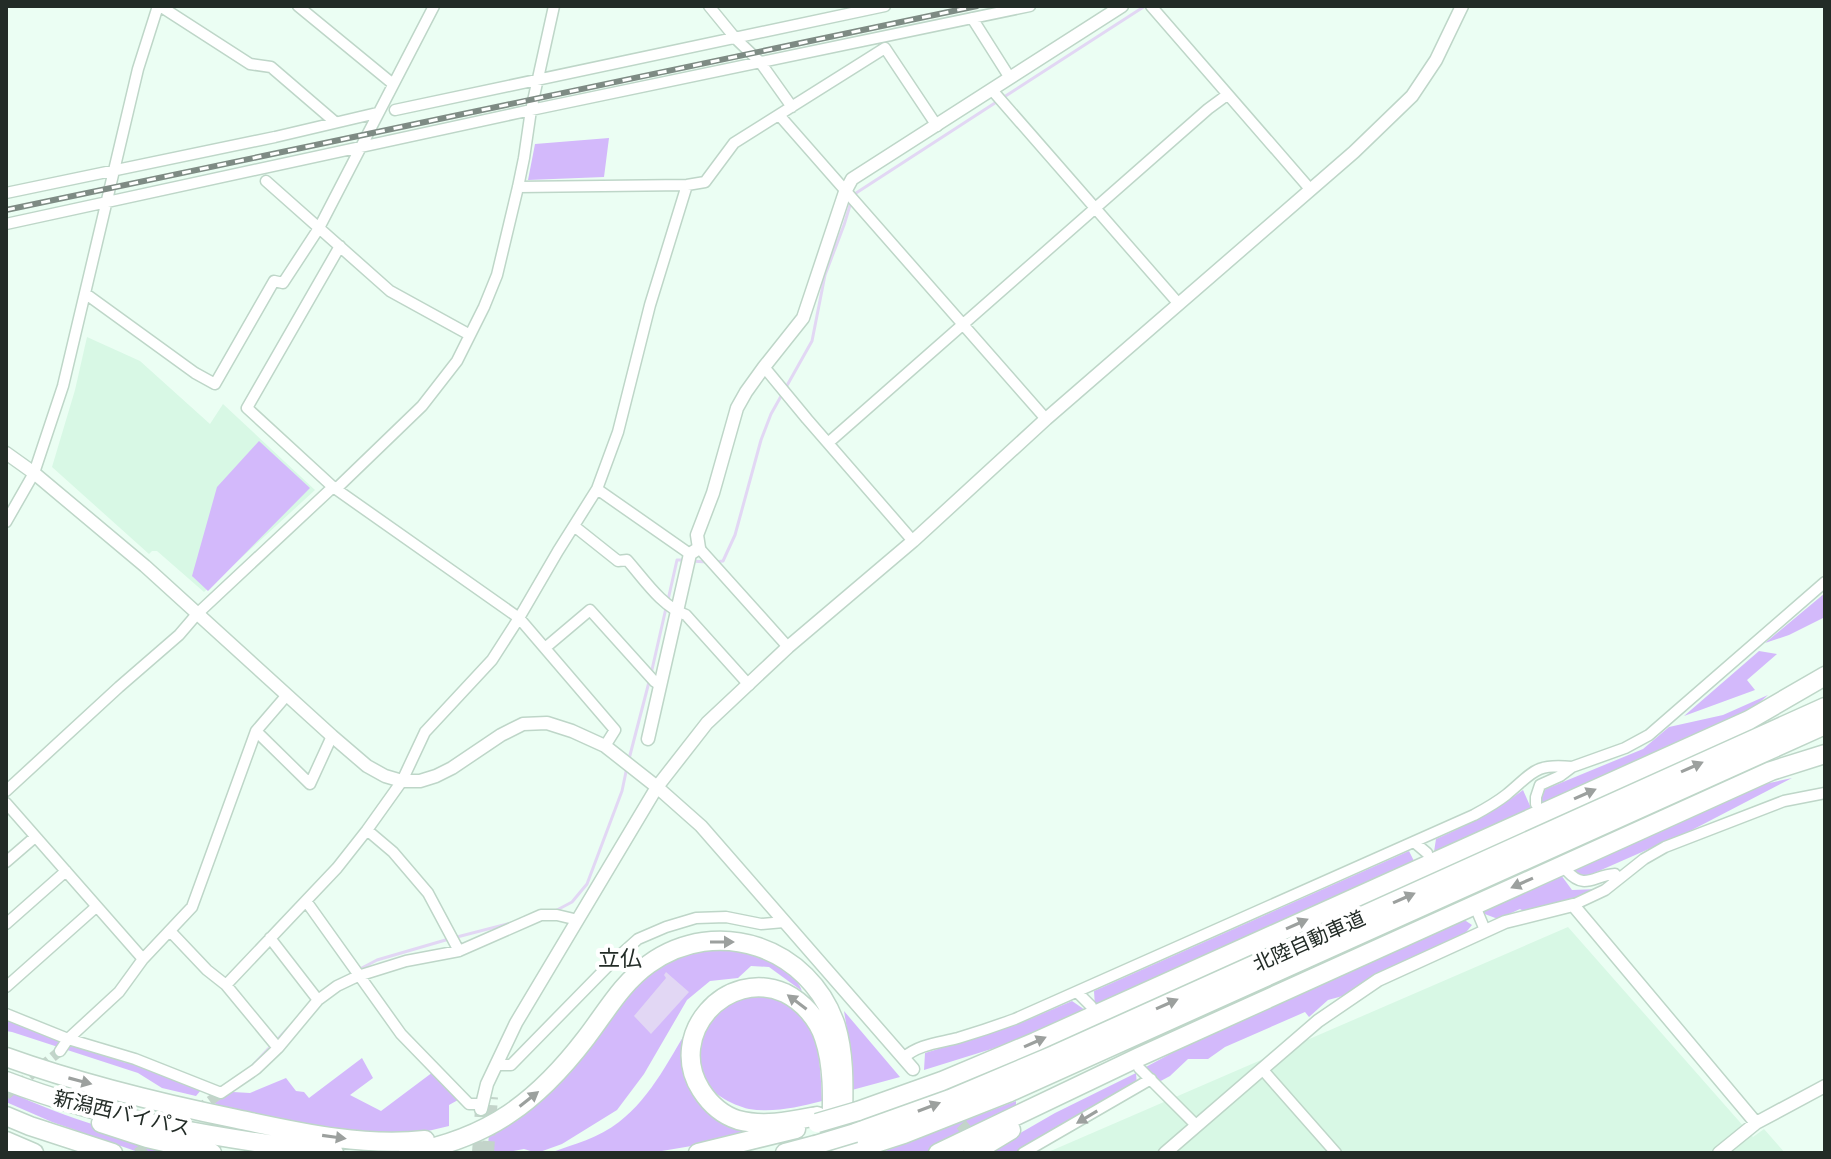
<svg xmlns="http://www.w3.org/2000/svg" width="1831" height="1159" font-family="'PT Sans','Noto Sans JP',sans-serif">
<rect width="100%" height="100%" fill="#ebfef3"/>
<!-- built -->
<path fill="#d8f8e5" d="M 87,337 L 140,361 L 210,424 L 223,404 L 315,490 L 204,592 L 157,551 L 152,551 L 149,554 L 52,467 L 75,390 Z
M 1568,927 L 1753,1137 L 1764,1129 L 1785,1153 L 1046,1153 Z"/>
<!-- green -->
<path fill="#d3b9fb" d="M 609,138 L 604,177 L 528,180 L 535,144 Z
M 259,441 L 310,488 L 208,591 L 192,576 L 217,487 Z
M 1825,593 L 1825,617 L 1789,635 L 1765,643 Z
M 1759,651 L 1777,654 L 1747,680 L 1755,690 L 1684,716 Z
M 1768,695 L 1751,710 L 1540,805 L 1541,794 L 1546,789 L 1643,749 L 1669,727 L 1723,715 Z
M 1792,778 L 1692,830 L 1583,878 L 1570,873 L 1582,865 L 1760,785 Z
M 1523,790 L 1531,808 L 1518,816 L 1434,852 L 1436,839 C 1467,825 1496,811 1523,790 Z
M 1409,851 L 1415,863 L 1095,1007 L 1094,991 Z
M 1561,875 L 1572,890 L 1598,889 L 1564,902 L 1525,912 L 1520,909 L 1498,919 L 1482,913 L 1480,909 Z
M 1463,919 L 1472,925 L 1463,936 L 1350,994 L 1328,1000 L 1309,1017 L 1305,1012 L 1225,1047 L 1208,1059 L 1188,1059 L 1170,1076 L 1157,1083 L 1144,1068 L 1226,1024 Z
M 739,949 C 758,955 796,970 802,991 L 769,967 L 751,966 L 738,978 L 710,981 L 687,1000 L 644,1074 L 617,1110 L 562,1144 L 537,1153 L 524,1149 L 503,1153 L 487,1153 L 489,1135 L 518,1120 L 543,1099 L 583,1058 L 597,1033 L 641,978 L 668,959 L 696,950 Z
M 750,995 C 758,996 767,996 775,999 C 821,1016 820,1060 822,1101 C 798,1107 774,1113 749,1109 C 732,1105 707,1092 701,1074 C 698,1064 699,1053 701,1043 C 703,1033 705,1024 712,1015 C 722,1004 736,1000 750,995 Z
M 1072,1001 L 1088,1012 L 1027,1038 L 924,1070 L 925,1053 L 1016,1025 Z
M 844,1011 L 900,1077 L 852,1090 L 853,1066 Z
M 6,1018 L 126,1063 L 130,1061 L 201,1090 L 196,1096 L 162,1088 L 138,1073 L 12,1032 L 6,1031 Z
M 693,1020 L 691,1084 L 751,1130 L 750,1134 L 727,1140 L 650,1153 L 550,1153 C 574,1144 599,1138 619,1122 C 652,1097 672,1054 693,1020 Z
M 362,1058 L 373,1078 L 350,1095 L 381,1111 L 433,1072 L 458,1100 L 449,1105 L 449,1126 L 407,1136 L 353,1134 L 238,1115 L 214,1103 L 233,1092 L 250,1093 L 286,1078 L 296,1091 L 304,1092 L 309,1098 Z
M 1136,1073 L 1137,1086 L 1019,1153 L 992,1153 L 989,1151 L 1055,1113 Z
M 6,1090 C 67,1120 134,1137 199,1153 L 141,1153 L 52,1122 L 6,1102 Z
M 1016,1101 L 1016,1106 L 924,1153 L 880,1153 Z"/>
<!-- water -->
<path fill="#e2d7f4" d="M 666,972 L 689,992 L 651,1034 L 634,1016 L 666,978 L 664,975 Z"/>
<g fill="none" stroke-linecap="round" stroke-linejoin="round">
<!-- stream -->
<path stroke="#e2d7f4" stroke-width="3" d="M 1004,97 L 1145,6
M 853,195 L 998,101
M 691,561 L 707,562
M 715,562 L 723,561 L 735,535 L 761,440 L 771,414 L 812,341 L 825,275 L 844,225 L 851,202
M 668,600 L 677,560 L 684,560
M 651,674 L 666,608
M 629,759 L 649,682
M 557,910 L 572,902 L 587,884 L 622,791 L 627,767
M 457,937 L 511,923
M 358,970 L 377,960 L 449,939
M 277,1040 L 288,1028
M 252,1066 L 272,1045"/>
<!-- minor-tunnel -->
<path stroke="#c3d4ca" stroke-width="10" stroke-dasharray="10 5" stroke-linecap="butt" d="M 6,1095 L 60,1051
M 173,1127 L 221,1093
M 137,1153 L 154,1141"/>
<!-- tertiary-tunnel -->
<path stroke="#c3d4ca" stroke-width="12" stroke-dasharray="12 6" stroke-linecap="butt" d="M 949,1111 L 977,1142
M 478,1153 L 481,1109
M 488,1153 L 492,1097"/>
<defs>
<path id="minor" d="M 160,6 L 250,64 L 271,67 L 335,122
M 298,6 L 393,84
M 709,6 L 736,39 L 760,62 L 792,107
M 1151,6 L 1310,189
M 972,18 L 1010,78
M 992,90 L 1178,303
M 395,110 L 885,6
M 779,115 L 1046,419
M 266,181 L 390,291 L 470,335
M 518,187 L 687,185 L 705,182 L 734,143 L 885,48 L 937,126
M 6,193 L 275,137 L 377,113
M 6,224 L 531,110 L 1030,6
M 340,246 L 247,408 L 333,487 L 519,618 L 615,730 L 605,746
M 86,294 L 195,373 L 215,384 L 274,281 L 283,283 L 319,228 L 434,6
M 764,367 L 807,419 L 913,541
M 828,443 L 1208,109 L 1227,95
M 337,488 L 422,406 L 457,361 L 484,307 L 497,275 L 518,187 L 524,158 L 531,110 L 554,6
M 597,489 L 690,554
M 6,522 L 34,473 L 63,386 L 138,69 L 158,6
M 574,526 L 618,561 L 627,560 C 644,579 661,606 686,615 L 749,685
M 699,548 L 788,647
M 545,648 L 590,610 L 654,681 L 660,685
M 256,731 L 310,784 L 332,736
M 6,791 L 119,687 L 179,635 L 197,614 L 333,487
M 6,803 L 143,959
M 1536,804 L 1536,797 L 1540,785 L 1560,776 L 1572,767 L 1625,748 L 1649,735 L 1825,582
M 367,830 L 393,852 L 428,893 L 459,951
M 1414,842 L 1427,853
M 6,862 L 35,837
M 1567,871 C 1585,891 1594,875 1615,874 L 1619,879
M 306,901 L 401,1034 L 469,1104 L 482,1104
M 1573,905 L 1605,890 L 1644,859 L 1665,847 L 1784,801 L 1825,793
M 1477,911 L 1485,930
M 6,924 L 66,871
M 170,931 L 207,970 L 226,985 L 337,868 L 367,830 L 402,781 L 425,732 L 492,660 L 519,618 L 558,551 L 597,489 L 618,432 L 650,305 L 687,185
M 270,938 L 318,1000
M 226,985 L 278,1048
M 6,987 L 96,907
M 1077,992 L 1091,1006
M 6,1014 L 68,1039 L 135,1059 L 221,1093 L 256,1069 L 278,1048 L 318,1000 L 337,986 L 358,976 L 406,961 L 459,951 L 541,915 L 557,915 L 578,920
M 60,1051 L 68,1039 L 119,992 L 143,959 L 192,907 L 256,731 L 287,695
M 903,1058 C 919,1044 939,1043 958,1038 C 978,1032 996,1026 1015,1019 L 1474,815 C 1485,809 1496,803 1506,795 C 1533,773 1534,763 1572,767
M 496,1065 L 511,1065 L 610,964 L 638,939 L 666,927 L 696,918 L 726,917 L 761,924 L 784,922
M 1139,1068 L 1196,1125
M 1262,1069 L 1336,1153
M 1023,1153 L 1151,1079"/>
<path id="tertiary" d="M 6,453 L 34,473 L 145,566 L 332,736 L 367,766 L 385,776 L 402,781 L 420,781 L 436,776 L 452,768 L 501,735 L 523,724 L 547,723 L 572,731 L 605,746 L 657,787 L 701,826 L 913,1069
M 648,739 L 690,554 L 699,548 L 697,535 L 713,493 L 737,408 L 746,392 L 764,367 L 803,318 L 845,192 L 852,179 L 1122,6
M 481,1109 L 487,1084 L 516,1023 L 657,787 L 707,723 L 788,647 L 913,541 L 1046,419 L 1354,152 L 1412,96 L 1436,60 L 1462,6
M 1165,1153 L 1318,1021 L 1378,980 L 1505,922 L 1573,905 L 1756,1123
M 1719,1153 L 1756,1123 L 1825,1086"/>
<path id="motorway" d="M 6,1057 C 81,1084 159,1103 237,1119 C 298,1132 362,1147 425,1140
M 6,1081 C 110,1121 223,1139 334,1153
M 858,1111 L 942,1081 L 1035,1042 L 1749,720 L 1825,676
M 6,1116 L 30,1126 L 113,1153
M 817,1116 C 791,1121 764,1127 738,1120 C 722,1115 710,1104 701,1090 C 666,1035 726,967 785,993 C 803,1002 818,1019 824,1038 C 836,1073 831,1116 831,1153
M 101,1123 L 147,1138 L 212,1153
M 855,1133 L 950,1099 L 1054,1055 L 1825,707
M 6,1141 L 34,1153
M 408,1153 C 489,1138 537,1102 586,1038 C 606,1012 622,983 649,964 C 717,915 810,947 836,1026 C 846,1059 843,1095 843,1129
M 698,1153 L 796,1129
M 785,1153 L 815,1145
M 845,1153 L 904,1134 L 1008,1093 L 1825,725
M 938,1153 L 1139,1057 L 1771,771 L 1825,754
M 973,1153 L 1011,1130"/>
</defs>
<!-- minor casing -->
<use href="#minor" stroke="#bed6c8" stroke-width="13"/>
<!-- tertiary casing -->
<use href="#tertiary" stroke="#bed6c8" stroke-width="15"/>
<!-- motorway casing -->
<use href="#motorway" stroke="#bed6c8" stroke-width="21"/>
<!-- minor -->
<use href="#minor" stroke="#fff" stroke-width="10"/>
<!-- tertiary -->
<use href="#tertiary" stroke="#fff" stroke-width="12"/>
<!-- motorway -->
<use href="#motorway" stroke="#fff" stroke-width="18"/>
<defs>
<path id="rail" d="M 6,210 L 977,6"/>
</defs>
<!-- rail casing -->
<use href="#rail" stroke="#7e8b84" stroke-width="6"/>
<!-- rail -->
<use href="#rail" stroke="#fff" stroke-width="3" stroke-dasharray="9" stroke-linecap="butt"/>
<defs>
<path id="motorway-bridge" d="M 817,1123 L 858,1111
M 815,1145 L 855,1133"/>
</defs>
<!-- motorway-bridge casing -->
<use href="#motorway-bridge" stroke="#bed6c8" stroke-width="21" stroke-linecap="butt"/>
<!-- motorway-bridge -->
<use href="#motorway-bridge" stroke="#fff" stroke-width="18"/>
</g>
<!-- one-way arrows -->
<defs><path id="oneway-solid" d="M-6-.8H1V-3.2L6.5 0L1 3.2V.8H-6Z" transform="scale(2)"/></defs>
<g fill="#9ca09e">
<use href="#oneway-solid" transform="translate(1692 767) rotate(-24)"/>
<use href="#oneway-solid" transform="translate(1585 794) rotate(-24)"/>
<use href="#oneway-solid" transform="translate(1522 883) rotate(156)"/>
<use href="#oneway-solid" transform="translate(1404 898) rotate(-24)"/>
<use href="#oneway-solid" transform="translate(1297 924) rotate(-24)"/>
<use href="#oneway-solid" transform="translate(722 942)"/>
<use href="#oneway-solid" transform="translate(797 1002) rotate(-143)"/>
<use href="#oneway-solid" transform="translate(1167 1004) rotate(-24)"/>
<use href="#oneway-solid" transform="translate(1035 1042) rotate(-24)"/>
<use href="#oneway-solid" transform="translate(80 1081) rotate(15)"/>
<use href="#oneway-solid" transform="translate(529 1099) rotate(-38)"/>
<use href="#oneway-solid" transform="translate(929 1107) rotate(-21)"/>
<use href="#oneway-solid" transform="translate(1087 1117) rotate(149)"/>
<use href="#oneway-solid" transform="translate(334 1137) rotate(8)"/>
</g>
<g text-anchor="middle" dominant-baseline="central" stroke-width="8" stroke-linejoin="round" paint-order="stroke">
<!-- street labels -->
<g font-size="20" fill="#232c27" stroke="#fff">
<text transform="translate(1309 941) rotate(-24)">北陸自動車道</text>
<text transform="translate(122 1113) rotate(13)">新潟西バイパス</text>
</g>
<!-- neighbourhood labels -->
<g font-size="22" fill="#232c27" stroke="#fff">
<text x="620" y="958">立仏</text>
</g>
</g>
<!-- border -->
<rect width="1831" height="1159" fill="none" stroke="#232c27" stroke-width="16"/>
</svg>
